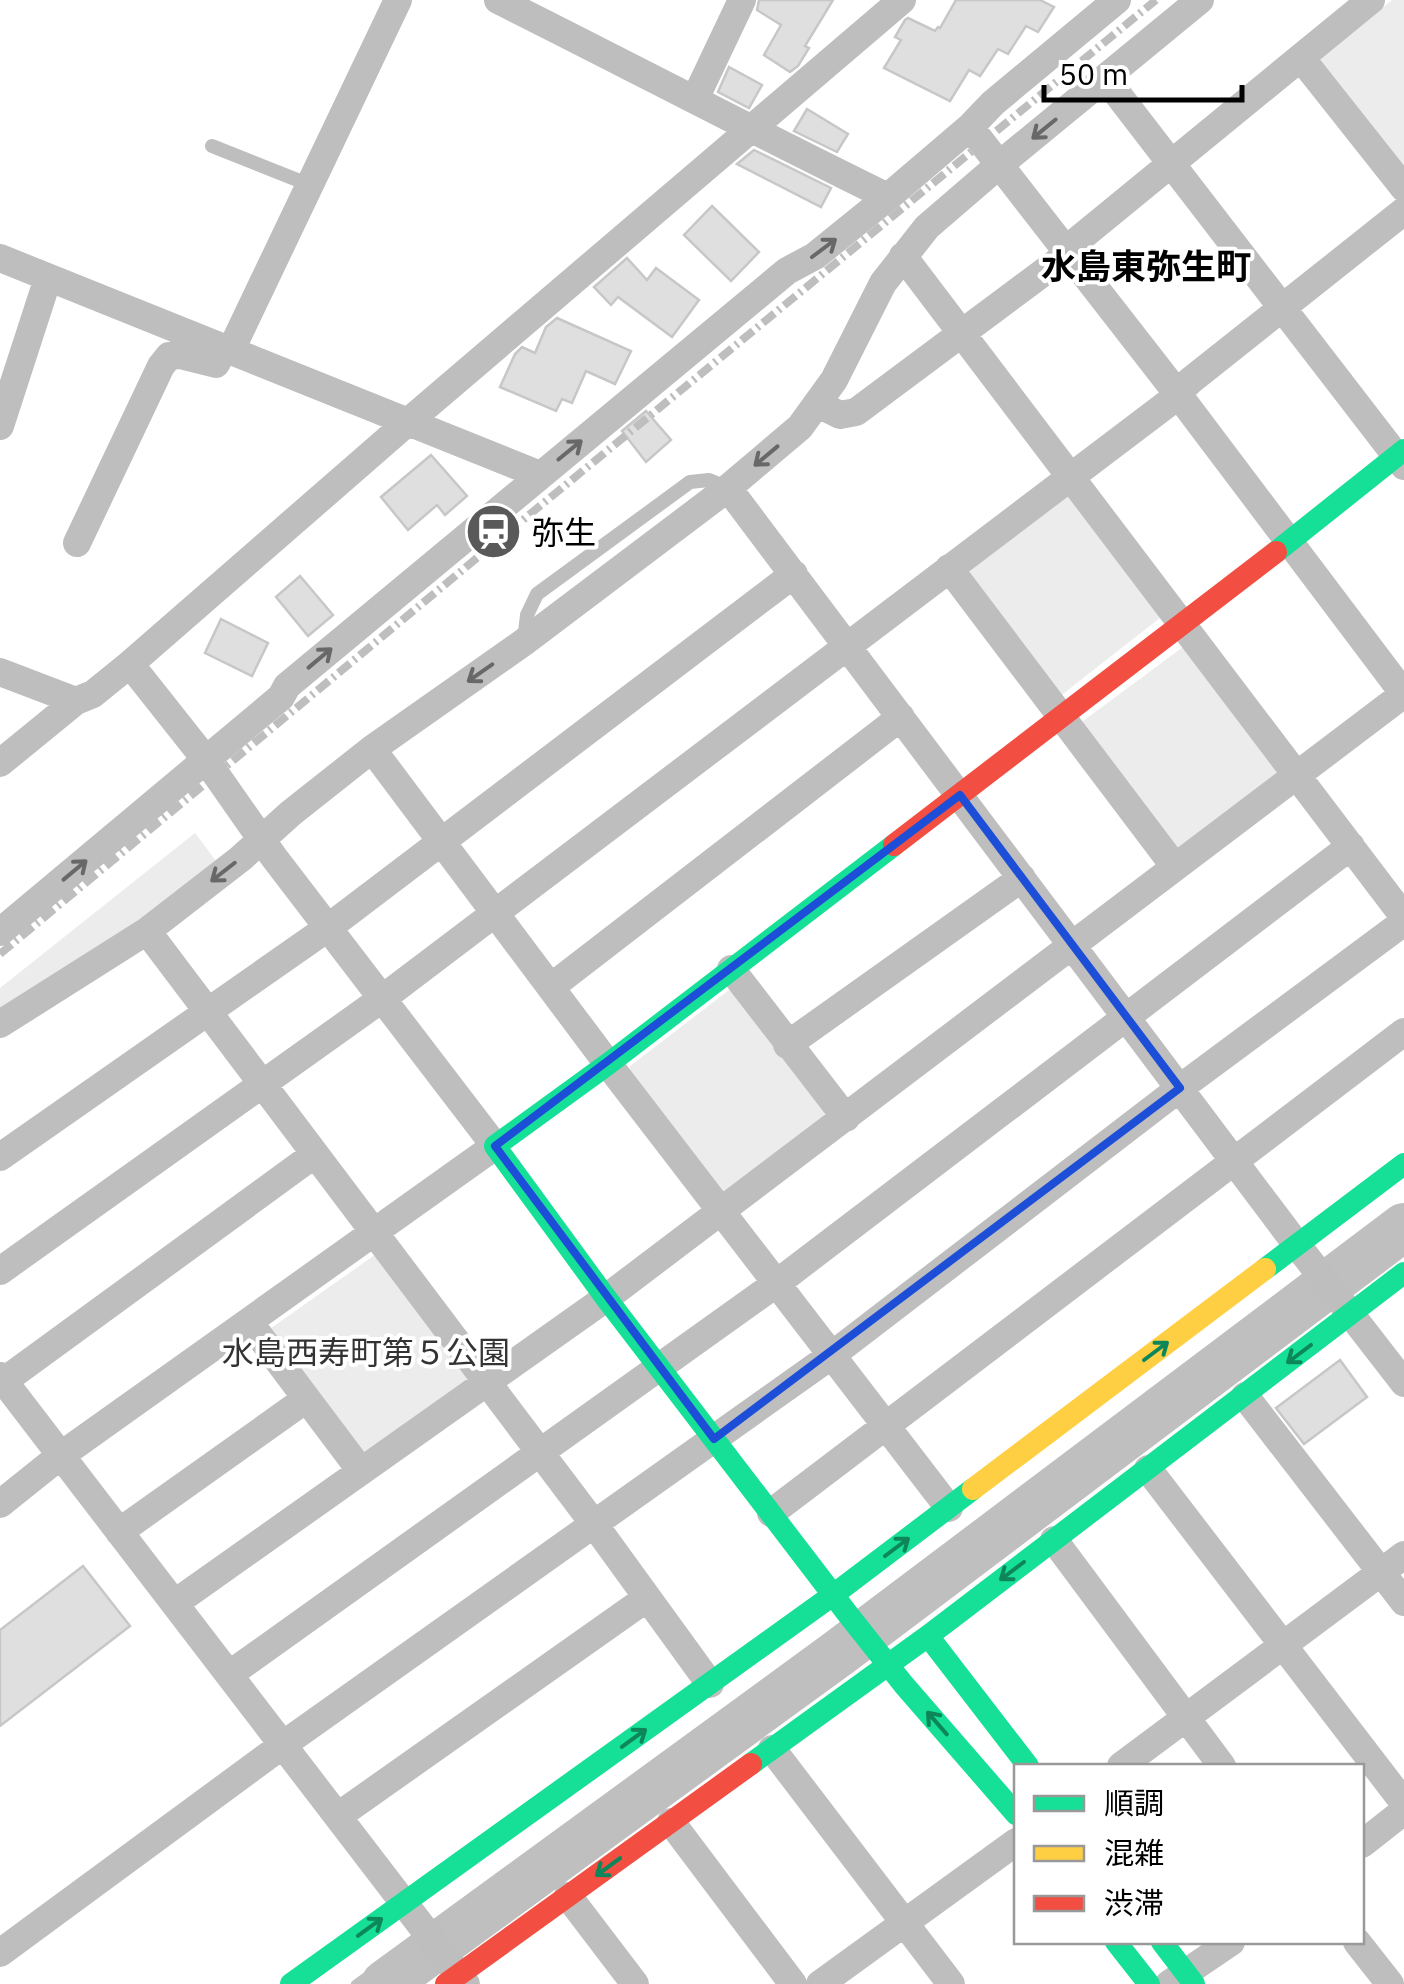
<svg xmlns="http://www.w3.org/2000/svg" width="1404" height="1984" font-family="'IBM Plex Sans','Noto Sans JP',sans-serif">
<rect width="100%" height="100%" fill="#fff"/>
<!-- green -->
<path fill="#ececec" d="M 1392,0 L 1404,0 L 1404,178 L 1318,60 Z
M 1071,490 L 1165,614 L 1059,697 L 964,569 Z
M 1187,644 L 1283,768 L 1176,854 L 1079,724 Z
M 195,833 L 216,861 L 146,918 L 0,1011 L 0,988 Z
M 733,987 L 831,1116 L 721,1198 L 629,1074 L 630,1066 Z
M 379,1252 L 473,1381 L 359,1459 L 267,1331 Z"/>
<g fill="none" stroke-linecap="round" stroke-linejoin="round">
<!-- stream -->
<path stroke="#bfbfbf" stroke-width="8" d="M 1324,1269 L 1404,1208
M 865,1615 L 1313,1277
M 432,1928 L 846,1630
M 355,1984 L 420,1937"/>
<!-- river -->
<path stroke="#bfbfbf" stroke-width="48" d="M 385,1984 L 840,1652 L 1404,1227"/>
</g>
<!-- building -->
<path fill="#dfdfdf" stroke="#c7c7c7" stroke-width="2.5" d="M 759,0 L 833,0 L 805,46 L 809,48 L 798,66 L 790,72 L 764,55 L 781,25 L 757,10 Z
M 956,0 L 1040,0 L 1054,7 L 1038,32 L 1026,26 L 1008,54 L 998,49 L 980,76 L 969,70 L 950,101 L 884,68 L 901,40 L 895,37 L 905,20 L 908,18 L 935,31 L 938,27 L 940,28 Z
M 729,67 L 762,85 L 749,108 L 718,92 Z
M 807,109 L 848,134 L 837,152 L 794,131 Z
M 754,150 L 831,188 L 821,207 L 737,164 Z
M 712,206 L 759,252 L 731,281 L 684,235 Z
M 627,258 L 647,280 L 656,268 L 699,300 L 672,337 L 618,297 L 611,305 L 594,287 Z
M 557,318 L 631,351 L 615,384 L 586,371 L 572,403 L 562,399 L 556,411 L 500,387 L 515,354 L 522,347 L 535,353 L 546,327 Z
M 646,411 L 671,440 L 646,462 L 622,431 Z
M 431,455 L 467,496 L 445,515 L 437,505 L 408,530 L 381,497 Z
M 300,576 L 333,615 L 308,636 L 276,597 Z
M 221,619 L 268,643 L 252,676 L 205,653 Z
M 1340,1360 L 1367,1397 L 1304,1444 L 1276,1408 Z
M 83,1566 L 130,1626 L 0,1726 L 0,1630 Z"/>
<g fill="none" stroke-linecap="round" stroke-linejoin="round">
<!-- lane -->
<path stroke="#bebebe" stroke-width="14" d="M 212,146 L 310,185
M 524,641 L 527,615 L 537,594 L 690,482 L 709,480 L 728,488"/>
<!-- street -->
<path stroke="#bebebe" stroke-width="28" d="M 498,0 C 628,65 757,133 888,197
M 1301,58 L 1404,188
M 1106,79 L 1404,466
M 695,99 L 742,0
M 903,256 L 1404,917
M 0,258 L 540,475
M 231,350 L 398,0
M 818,404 L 840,415 L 856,412 L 1056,263 L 1079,239 L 1371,0
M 0,426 L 48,278
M 728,488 L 1297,1245 L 1404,1383
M 77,543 L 161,366 L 169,356 L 180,355 L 216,364 L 224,348
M 949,568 L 1175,867
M 0,672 L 76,701
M 372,749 L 608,1064 L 949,1508
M 0,763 L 76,701 L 93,694 L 130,664 L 409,421 L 902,0
M 147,931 L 594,1524 L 710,1684
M 0,932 L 281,697 L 287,686 L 787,271 L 815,256 L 888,197 L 970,127 L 993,103 L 1117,0
M 731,969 L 846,1118
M 551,987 L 901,717
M 0,1024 L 147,931 L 240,859 L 291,813 L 372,749 L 524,642 L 728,488 L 800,427 L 834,380 L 883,283 L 927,227 L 999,165 L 1200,0
M 787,1045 L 1022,878
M 0,1157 L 329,927 L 794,574
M 0,1271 L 383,998 L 1167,404 L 1190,381 L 1404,211
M 249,1322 L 361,1471
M 0,1376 L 466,1984
M 4,1381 L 315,1154
M 1245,1396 L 1404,1602
M 1148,1469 L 1404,1803
M 0,1504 L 60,1456 L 495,1146 L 273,856 L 206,760 L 130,664
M 771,1513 L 1404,1032
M 119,1532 L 306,1399
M 1054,1540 L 1222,1766
M 175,1603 L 606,1298 L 1404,694 L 1177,393 L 970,127
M 230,1674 L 777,1283 L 1351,846
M 772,1749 L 951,1984
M 1121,1766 L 1404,1555
M 338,1816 L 647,1598
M 671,1822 L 793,1984
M 1362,1844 L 1404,1811
M 568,1896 L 635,1984
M 1357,1942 L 1390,1984
M 0,1953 L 284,1744 L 832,1355 L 1180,1088 L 1404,922
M 820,1984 L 1016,1842
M 1169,1984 L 1231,1942"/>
<!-- fast -->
<path stroke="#16e098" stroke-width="22" d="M 1276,552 L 1404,450
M 894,845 L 608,1064 L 495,1146 L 606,1298 L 850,1617 L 904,1685 L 1016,1814
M 1265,1269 L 1404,1164
M 928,1636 L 1028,1766
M 751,1764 L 928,1636 L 1404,1273
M 1116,1942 L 1149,1984
M 1162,1942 L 1194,1984
M 291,1984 L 833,1595 L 973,1489"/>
<!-- slow -->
<path stroke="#ffcf43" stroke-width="22" d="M 973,1489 L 1265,1269"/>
<!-- jam -->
<path stroke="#f24e42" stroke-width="22" d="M 894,845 L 1276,552
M 446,1984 L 751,1764"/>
<!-- rail -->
<path stroke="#bebebe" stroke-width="8" stroke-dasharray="15 5 2.5 5" stroke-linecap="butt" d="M 0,954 L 501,538 L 1156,0"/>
</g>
<!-- one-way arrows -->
<defs><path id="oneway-shaft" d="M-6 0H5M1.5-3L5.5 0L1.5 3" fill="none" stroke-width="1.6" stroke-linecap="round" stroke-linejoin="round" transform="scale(2.5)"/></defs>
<g stroke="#686868">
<use href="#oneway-shaft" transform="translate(1044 129) rotate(141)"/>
<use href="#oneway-shaft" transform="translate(824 248) rotate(-37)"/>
<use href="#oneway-shaft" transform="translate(570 450) rotate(-39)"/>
<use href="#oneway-shaft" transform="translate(766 456) rotate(140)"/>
<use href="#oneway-shaft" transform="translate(320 658) rotate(-40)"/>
<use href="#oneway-shaft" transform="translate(480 673) rotate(145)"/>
<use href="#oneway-shaft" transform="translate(75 870) rotate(-40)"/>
<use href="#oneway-shaft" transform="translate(223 872) rotate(142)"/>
</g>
<g stroke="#0d865b">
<use href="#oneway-shaft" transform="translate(1156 1351) rotate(-37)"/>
<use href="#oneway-shaft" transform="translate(1299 1354) rotate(143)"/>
<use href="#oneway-shaft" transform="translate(897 1547) rotate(-37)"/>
<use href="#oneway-shaft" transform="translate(1012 1571) rotate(143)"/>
<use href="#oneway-shaft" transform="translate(937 1723) rotate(-131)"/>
<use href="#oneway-shaft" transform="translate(634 1738) rotate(-36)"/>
<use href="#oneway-shaft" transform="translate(608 1867) rotate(144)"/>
<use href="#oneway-shaft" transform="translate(370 1927) rotate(-36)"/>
</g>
<!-- marked area -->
<path fill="none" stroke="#1d4ed8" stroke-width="8" stroke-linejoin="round" d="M 960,795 L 1180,1088 L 714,1439 L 495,1146 Z"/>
<!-- icons -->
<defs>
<symbol id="station-disc" viewBox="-11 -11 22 22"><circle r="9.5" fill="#595959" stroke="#fff"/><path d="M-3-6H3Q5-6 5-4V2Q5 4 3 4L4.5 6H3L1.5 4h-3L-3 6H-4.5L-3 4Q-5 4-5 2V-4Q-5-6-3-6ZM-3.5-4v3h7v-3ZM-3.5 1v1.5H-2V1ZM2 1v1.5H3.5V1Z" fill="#fff"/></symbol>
</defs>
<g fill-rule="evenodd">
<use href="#station-disc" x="462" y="500" width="63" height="63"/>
</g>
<g text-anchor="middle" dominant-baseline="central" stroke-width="8" stroke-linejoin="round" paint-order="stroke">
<!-- poi labels -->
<g font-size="32" fill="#000" stroke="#fff" text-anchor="start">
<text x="532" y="532">弥生</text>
</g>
<!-- park labels -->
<g font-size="32" fill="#333" stroke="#fff">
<text x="366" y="1352">水島西寿町第５公園</text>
</g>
<!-- neighbourhood labels -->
<g font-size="35" font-weight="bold" fill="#000" stroke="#fff">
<text x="1146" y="266">水島東弥生町</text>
</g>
</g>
<!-- legend -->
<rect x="1014" y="1764" width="350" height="180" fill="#ffffff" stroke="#999999" stroke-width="2.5"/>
<rect x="1034" y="1796" width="50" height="15" fill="#16e098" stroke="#999999" stroke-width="2.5"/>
<text x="1104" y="1814" font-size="30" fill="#000000">順調</text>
<rect x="1034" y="1846" width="50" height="15" fill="#ffcf43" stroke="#999999" stroke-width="2.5"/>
<text x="1104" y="1864" font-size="30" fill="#000000">混雑</text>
<rect x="1034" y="1896" width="50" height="15" fill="#f24e42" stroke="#999999" stroke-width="2.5"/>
<text x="1104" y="1914" font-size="30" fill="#000000">渋滞</text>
<!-- scale -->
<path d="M1044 85v15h198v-15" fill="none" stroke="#000000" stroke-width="5"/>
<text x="1059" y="85" font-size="30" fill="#000000" stroke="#ffffff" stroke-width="8" paint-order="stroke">50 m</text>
</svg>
